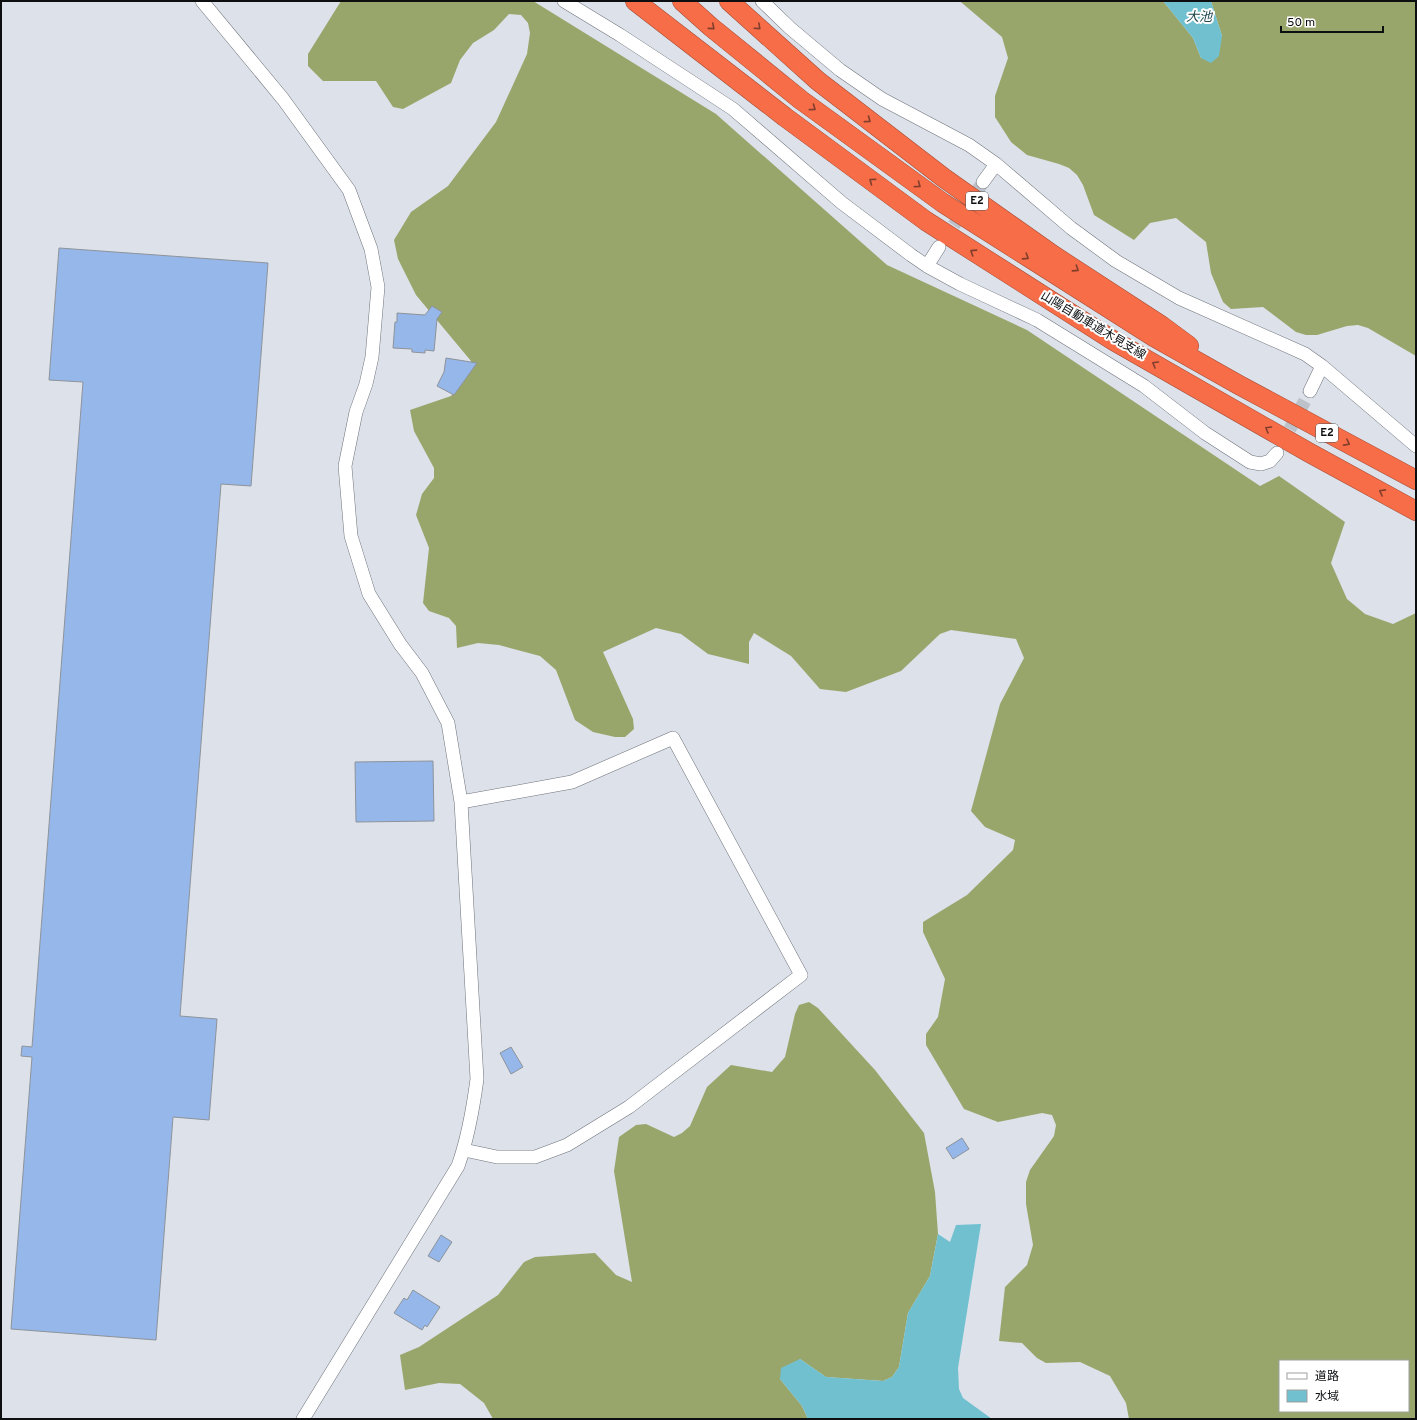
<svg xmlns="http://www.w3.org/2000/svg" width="1417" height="1420" font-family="Overpass,'Noto Sans JP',sans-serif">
<rect width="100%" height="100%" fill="#dce1ea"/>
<!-- forest -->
<path fill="#99a66b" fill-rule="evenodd" d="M 341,1 L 533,1 L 716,114 L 887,265 L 1027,330 L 1260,486 L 1279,476 L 1345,522 L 1331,563 L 1347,599 L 1365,614 L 1393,624 L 1416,613 L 1416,1419 L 1129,1419 L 1126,1403 L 1110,1376 L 1080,1362 L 1046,1363 L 1037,1358 L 1022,1343 L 999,1341 L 1005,1287 L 1027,1265 L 1033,1245 L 1026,1204 L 1026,1182 L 1030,1170 L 1054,1136 L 1056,1125 L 1052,1115 L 1042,1113 L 998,1122 L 964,1109 L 926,1045 L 926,1034 L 938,1017 L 945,979 L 923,932 L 923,922 L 967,895 L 1013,850 L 1015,840 L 985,827 L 971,811 L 1000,704 L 1024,658 L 1016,639 L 951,630 L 940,634 L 901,671 L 846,692 L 820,689 L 791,656 L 754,633 L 749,642 L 749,664 L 708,654 L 681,634 L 656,628 L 603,652 L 633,719 L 634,729 L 625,737 L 615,737 L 593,732 L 575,720 L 556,670 L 540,656 L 499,645 L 478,643 L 457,648 L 456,626 L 449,618 L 429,611 L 423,603 L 429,548 L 416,515 L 422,494 L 434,478 L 434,468 L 414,431 L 410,410 L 451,396 L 470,371 L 471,361 L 416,295 L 398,259 L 394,240 L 411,212 L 448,186 L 496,122 L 527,54 L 530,33 L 528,23 L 521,15 L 509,14 L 494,30 L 473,43 L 460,60 L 451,83 L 403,109 L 393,107 L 376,81 L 323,81 L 308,66 L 308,54 ZM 1280,1361 L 1408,1361 L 1408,1411 L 1280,1411 Z
M 959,1 L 1163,1 L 1193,38 L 1201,58 L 1222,36 L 1211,1 L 1416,1 L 1416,356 L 1368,328 L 1358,325 L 1347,326 L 1317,335 L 1306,335 L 1296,332 L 1263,307 L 1231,309 L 1223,302 L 1211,273 L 1206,242 L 1176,218 L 1150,223 L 1134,240 L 1094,215 L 1083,185 L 1077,175 L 1069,168 L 1059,164 L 1027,155 L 1011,142 L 995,117 L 995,96 L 1008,58 L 1002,37 L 962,3 Z
M 809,1002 L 818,1008 L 875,1070 L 924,1133 L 935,1192 L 938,1234 L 930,1276 L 908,1313 L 899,1367 L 892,1377 L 883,1381 L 826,1377 L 800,1359 L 780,1379 L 802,1406 L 808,1419 L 493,1419 L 484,1403 L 460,1384 L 439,1383 L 405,1390 L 400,1355 L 419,1347 L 498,1295 L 524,1262 L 535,1257 L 595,1253 L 616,1275 L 632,1282 L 614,1171 L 619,1137 L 636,1125 L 646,1124 L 674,1137 L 682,1133 L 690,1126 L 707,1087 L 731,1065 L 772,1072 L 785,1057 L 795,1014 L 799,1005 Z"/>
<!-- water -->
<path fill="#70c0d0" d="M 1163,1 L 1211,1 L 1222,36 L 1219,56 L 1211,63 L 1201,58 L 1193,38 Z
M 981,1224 L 958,1368 L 959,1389 L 963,1398 L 992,1419 L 808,1419 L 802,1406 L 780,1379 L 781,1368 L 800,1359 L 826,1377 L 883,1381 L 892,1377 L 899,1367 L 908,1313 L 930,1276 L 938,1234 L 950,1242 L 956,1225 Z"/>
<!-- building -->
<path fill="#95b7e9" stroke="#8e939b" d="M 59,248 L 268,263 L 251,486 L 221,484 L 180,1016 L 217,1019 L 209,1120 L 173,1117 L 156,1340 L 11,1329 L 32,1057 L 21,1056 L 22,1046 L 32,1047 L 83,382 L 49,380 Z
M 432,306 L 442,312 L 437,319 L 434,351 L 425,350 L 425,353 L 412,352 L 412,349 L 393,348 L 395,322 L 397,322 L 397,313 L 425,315 Z
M 446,358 L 477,363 L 454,395 L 437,386 L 444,372 Z
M 433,761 L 434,821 L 356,822 L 355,762 Z
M 511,1047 L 523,1067 L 511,1074 L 500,1053 Z
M 962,1138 L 969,1149 L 953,1159 L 946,1148 Z
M 441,1235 L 452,1242 L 439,1262 L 428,1256 Z
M 413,1290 L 440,1307 L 427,1327 L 425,1325 L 422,1330 L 394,1313 L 404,1298 L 407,1300 Z"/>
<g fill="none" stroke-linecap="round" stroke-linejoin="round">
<!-- minor-tunnel -->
<path stroke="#bdc1c9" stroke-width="13" stroke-dasharray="13 6" stroke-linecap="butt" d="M 943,241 L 983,182
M 1281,446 L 1310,391"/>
<defs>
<path id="minor" d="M 202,1 L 283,99 L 349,190 L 371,249 L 378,287 L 372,357 L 366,384 L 356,412 L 345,466 L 351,536 L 369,594 L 400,644 L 422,673 L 448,723 L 461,802 L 477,1079 C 473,1109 468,1138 458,1166 L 303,1419
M 564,1 L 620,35 L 733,109 L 842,203 L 911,255 L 927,266 L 960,284 L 1037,320 L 1144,386 L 1205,433 L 1250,462 L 1261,464 L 1270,461 L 1277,453
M 762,1 L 790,28 L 840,70 L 882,99 L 969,145 L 996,164 L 1071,228 L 1116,261 L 1179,298 L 1305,354 L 1322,366 L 1416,446
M 983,182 L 996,164
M 927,266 L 939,247
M 1310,391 L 1322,366
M 461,802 L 572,782 L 673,738 L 801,975 L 629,1107 L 567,1145 L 535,1157 L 497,1157 L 464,1150"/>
<path id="highway" d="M 635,1 L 785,117 L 926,221 L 1114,341 L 1308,452 L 1416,511
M 682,1 L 711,27 L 801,100 L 943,203 L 1154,337 L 1239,385 L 1416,480
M 729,1 L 818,81 L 944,178 L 1053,255 L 1162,326 L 1189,346"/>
</defs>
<!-- minor casing -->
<use href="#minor" stroke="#6f737b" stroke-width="14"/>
<!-- highway casing -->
<use href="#highway" stroke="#a44c34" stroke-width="20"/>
<!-- minor -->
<use href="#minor" stroke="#fff" stroke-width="13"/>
<!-- highway -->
<use href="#highway" stroke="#f66d48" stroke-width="19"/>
</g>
<!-- one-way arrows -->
<defs><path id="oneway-chevron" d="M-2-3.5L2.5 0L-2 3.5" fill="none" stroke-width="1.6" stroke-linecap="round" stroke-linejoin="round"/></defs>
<g stroke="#813e2c">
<use href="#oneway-chevron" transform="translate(712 27) rotate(40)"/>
<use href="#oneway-chevron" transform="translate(758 27) rotate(42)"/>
<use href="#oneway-chevron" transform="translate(813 108) rotate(36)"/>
<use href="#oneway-chevron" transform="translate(868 120) rotate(37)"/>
<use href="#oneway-chevron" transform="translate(872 181) rotate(-143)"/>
<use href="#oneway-chevron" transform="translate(918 185) rotate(36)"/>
<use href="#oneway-chevron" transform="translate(973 252) rotate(-147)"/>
<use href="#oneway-chevron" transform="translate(1026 257) rotate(33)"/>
<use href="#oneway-chevron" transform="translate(1076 269) rotate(33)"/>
<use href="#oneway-chevron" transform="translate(1155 364) rotate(-150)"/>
<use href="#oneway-chevron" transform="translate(1268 429) rotate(-150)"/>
<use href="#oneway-chevron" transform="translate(1347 443) rotate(28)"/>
<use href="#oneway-chevron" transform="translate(1382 492) rotate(-152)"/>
</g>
<g text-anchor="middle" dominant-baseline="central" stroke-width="4" stroke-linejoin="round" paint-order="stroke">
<!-- shield labels -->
<g fill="#fff" stroke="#555658" stroke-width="1">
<rect x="966" y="192" width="22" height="18" rx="3"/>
<rect x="1316" y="424" width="22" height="18" rx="3"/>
</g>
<g font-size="11" font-weight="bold" fill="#0c0e10">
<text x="977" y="201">E2</text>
<text x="1327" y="433">E2</text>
</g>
<!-- street labels -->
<g font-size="12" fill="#0c0e10" stroke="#fff">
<text transform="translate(1093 326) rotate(31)">山陽自動車道木見支線</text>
</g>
<!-- water labels -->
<g font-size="13" font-style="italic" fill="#20464e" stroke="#fff">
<text x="1199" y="18">大池</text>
</g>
</g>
<!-- border -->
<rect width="1417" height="1420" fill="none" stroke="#0c0e10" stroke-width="4"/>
<!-- legend -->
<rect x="1279" y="1360" width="130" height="52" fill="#ffffff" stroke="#9e9f9f"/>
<rect x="1287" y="1373" width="20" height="6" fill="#ffffff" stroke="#9e9f9f"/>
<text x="1315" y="1380" font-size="12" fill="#0c0e10">道路</text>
<rect x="1287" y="1390" width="20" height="12" fill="#70c0d0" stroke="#9e9f9f"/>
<text x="1315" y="1400" font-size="12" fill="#0c0e10">水域</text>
<!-- scale -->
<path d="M1281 26v6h102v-6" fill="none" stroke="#0c0e10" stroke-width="2"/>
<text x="1287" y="26" font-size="12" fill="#0c0e10" stroke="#ffffff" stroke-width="3" paint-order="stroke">50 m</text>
</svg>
